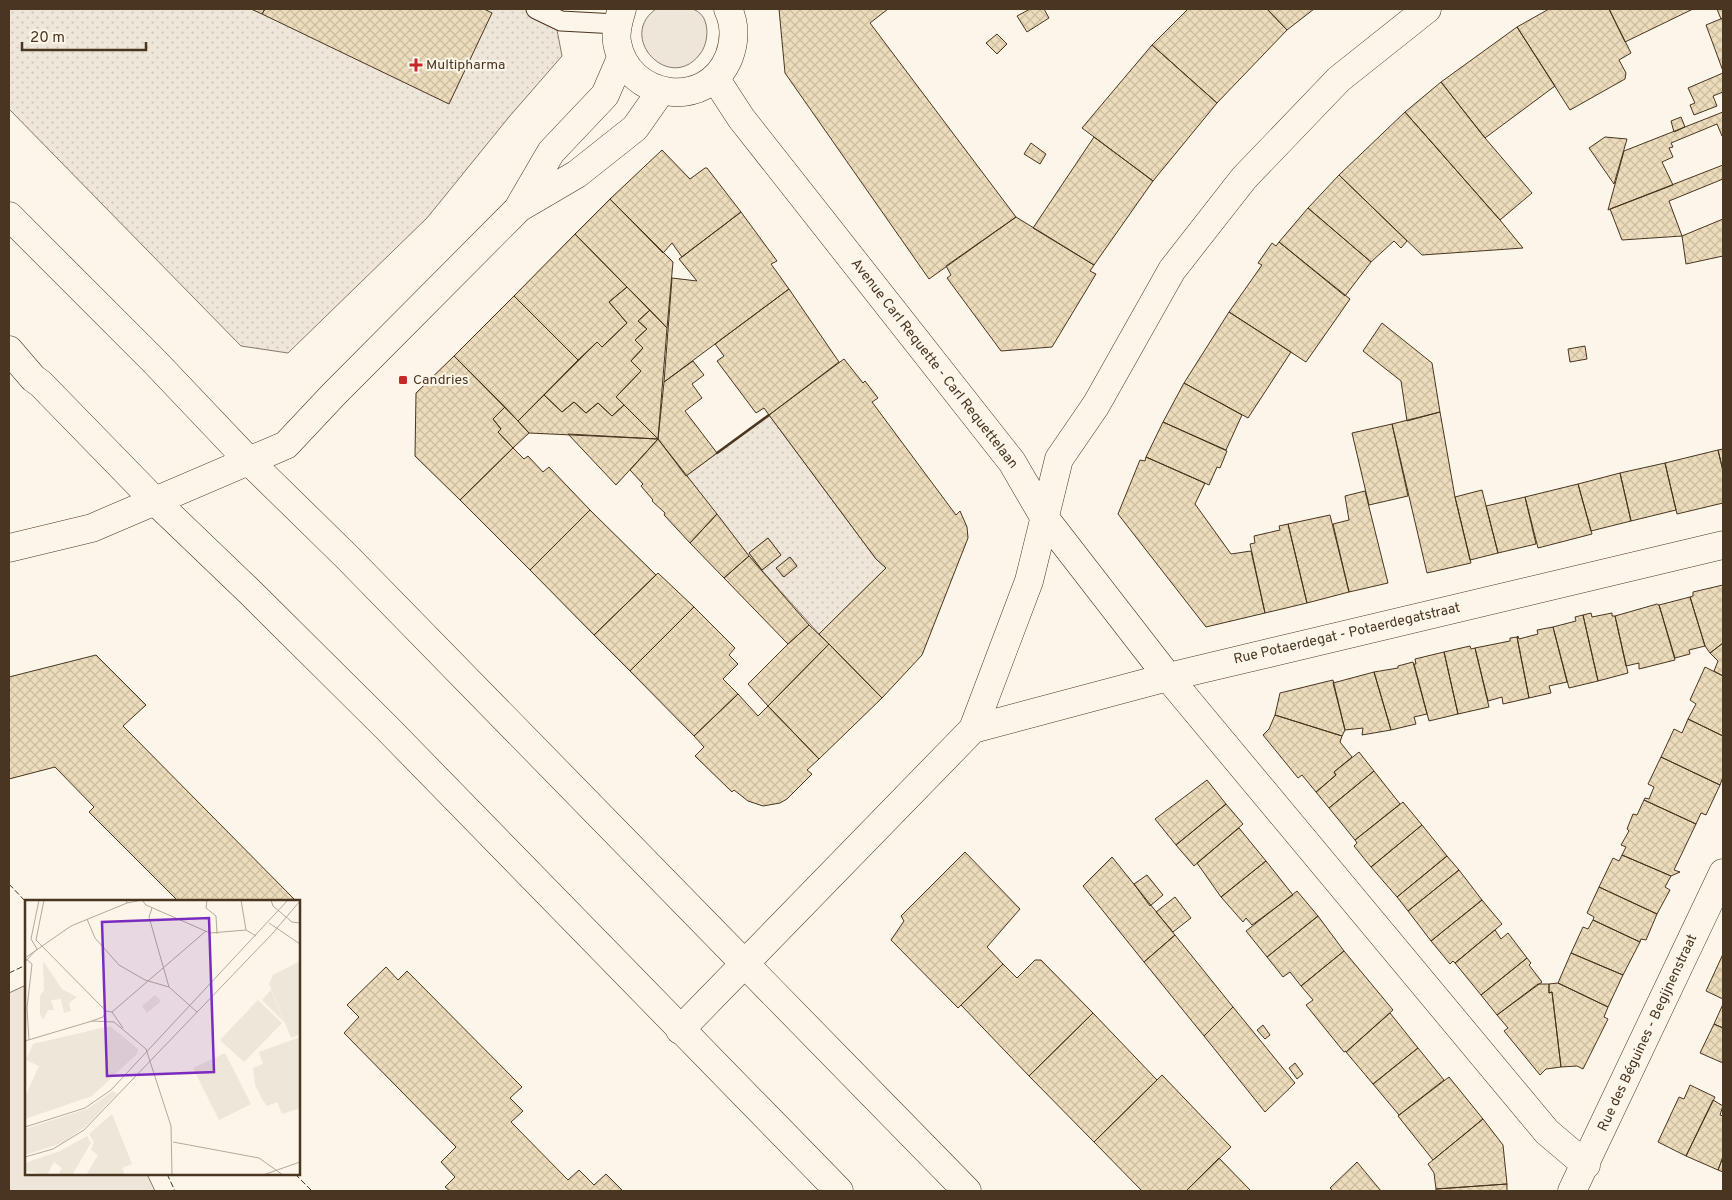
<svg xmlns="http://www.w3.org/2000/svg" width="1732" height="1200" font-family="Overpass,sans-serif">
<defs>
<pattern id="garden-dots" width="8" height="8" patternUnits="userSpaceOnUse" patternTransform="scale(1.25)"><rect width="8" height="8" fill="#ede6d9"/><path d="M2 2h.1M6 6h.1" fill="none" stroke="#cdc6ba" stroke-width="1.8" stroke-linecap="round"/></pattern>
<pattern id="building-cross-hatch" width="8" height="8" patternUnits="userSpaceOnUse" patternTransform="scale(1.25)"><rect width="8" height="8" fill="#ecdcbc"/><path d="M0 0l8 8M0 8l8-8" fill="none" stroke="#ccbda1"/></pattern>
</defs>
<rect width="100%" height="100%" fill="#fbf6e9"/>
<!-- grass -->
<path fill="#ede6d9" stroke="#887966" d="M 656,9 C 665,9 688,6 695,10 C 711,17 709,43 700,54 C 670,94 616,37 656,9 Z
M 26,985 L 26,1174 L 147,1174 L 155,1191 L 9,1191 L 9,993 Z"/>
<!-- garden -->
<path fill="url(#garden-dots)" stroke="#887966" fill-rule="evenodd" d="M 9,9 L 553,9 L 562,56 L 509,117 L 427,218 L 288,353 L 241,346 L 9,109 Z
M 769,415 L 876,559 L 886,568 L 819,634 L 749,556 L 686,476 ZM 768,538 L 781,555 L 762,570 L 749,553 ZM 790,557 L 797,566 L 783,577 L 777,568 Z"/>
<!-- building -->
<path fill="url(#building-cross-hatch)" stroke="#4a3520" d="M 251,9 L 265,9 L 262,14 Z
M 265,9 L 484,9 L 492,13 L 449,104 L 262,14 Z
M 779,9 L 888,9 L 870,23 L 1016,217 L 929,279 L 785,73 Z
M 1030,9 L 1044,9 L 1049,18 L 1027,32 L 1017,16 Z
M 1188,9 L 1267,9 L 1287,30 L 1217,103 L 1152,45 Z
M 1267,9 L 1314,9 L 1287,30 Z
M 1549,9 L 1609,9 L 1631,53 L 1619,60 L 1626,73 L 1625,79 L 1570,110 L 1517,27 Z
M 1609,9 L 1693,9 L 1625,42 Z
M 1717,9 L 1723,9 L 1723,18 L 1721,19 Z
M 1723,18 L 1723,71 L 1706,25 Z
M 1517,27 L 1555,86 L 1485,138 L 1441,82 Z
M 997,34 L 1007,44 L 997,54 L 986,43 Z
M 1152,45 L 1217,103 L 1153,181 L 1082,128 Z
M 1723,73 L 1723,92 L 1713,96 L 1717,106 L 1694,115 L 1690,105 L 1695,103 L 1688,88 Z
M 1441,82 L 1485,138 L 1532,193 L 1500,220 L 1405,112 Z
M 1405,112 L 1500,220 L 1523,248 L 1422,255 L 1339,175 Z
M 1723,112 L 1723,136 L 1722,136 L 1717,124 L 1671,143 L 1673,147 L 1669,148 L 1673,157 L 1662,162 L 1673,185 L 1608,210 L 1624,151 Z
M 1681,117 L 1685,127 L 1674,132 L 1671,121 Z
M 1094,137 L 1153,181 L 1094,265 L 1033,228 Z
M 1605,137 L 1627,139 L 1614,184 L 1589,148 Z
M 1031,143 L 1046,154 L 1040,164 L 1024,154 Z
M 662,150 L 690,179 L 705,168 L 707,168 L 741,212 L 682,257 L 672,243 L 663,253 L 610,199 Z
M 1723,165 L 1723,179 L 1669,201 L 1682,236 L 1622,240 L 1610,209 Z
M 1339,175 L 1407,241 L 1401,248 L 1394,241 L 1371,262 L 1308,208 Z
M 610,199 L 673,262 L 667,328 L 575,234 Z
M 1308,208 L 1371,262 L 1345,296 L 1279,242 Z
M 741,212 L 777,261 L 771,264 L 789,289 L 664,382 L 672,278 L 697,281 L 679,259 Z
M 1016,217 L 1094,265 L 1090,271 L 1096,274 L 1052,347 L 1001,351 L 947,278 L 951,275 L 946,266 Z
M 1723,219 L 1723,256 L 1686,264 L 1682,236 Z
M 575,234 L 627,287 L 609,302 L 627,323 L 602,347 L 597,342 L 578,360 L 514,296 Z
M 1279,242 L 1350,299 L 1306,362 L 1229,312 L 1262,265 L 1258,263 L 1272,243 L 1276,246 Z
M 627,287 L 650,310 L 638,321 L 647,329 L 635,340 L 643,348 L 631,361 L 641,371 L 616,397 L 624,405 L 612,416 L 598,403 L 586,413 L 574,402 L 562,412 L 544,395 L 597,342 L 602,347 L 627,323 L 609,302 Z
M 789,289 L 839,362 L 769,415 L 764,408 L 756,413 L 717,361 L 724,356 L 715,344 Z
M 514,296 L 578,360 L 518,421 L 454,356 Z
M 650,310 L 667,328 L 658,439 L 616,397 L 641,371 L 631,361 L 643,348 L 635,340 L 647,329 L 638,321 Z
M 1229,312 L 1291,352 L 1248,418 L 1184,383 Z
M 1382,323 L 1432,363 L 1440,412 L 1407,421 L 1401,381 L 1363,351 Z
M 1585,346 L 1587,359 L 1570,362 L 1568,349 Z
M 454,356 L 505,407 L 493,419 L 501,429 L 498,432 L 513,448 L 460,500 L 415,456 L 416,393 Z
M 844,359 L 863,383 L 865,381 L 878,398 L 872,402 L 956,515 L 960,511 L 967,527 L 968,538 L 922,655 L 882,698 L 819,634 L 886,568 L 876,559 L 769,415 Z
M 693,361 L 704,375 L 692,384 L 702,398 L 685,411 L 717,453 L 686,476 L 658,439 L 664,382 Z
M 1184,383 L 1242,415 L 1226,450 L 1163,422 Z
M 544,395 L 562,412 L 574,402 L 586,413 L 598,403 L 612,416 L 624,405 L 658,439 L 529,433 L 518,421 Z
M 505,407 L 529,433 L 513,448 L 498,432 L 501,429 L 493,419 Z
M 1440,412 L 1455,497 L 1471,563 L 1427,573 L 1392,424 Z
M 1163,422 L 1227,451 L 1220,468 L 1217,467 L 1209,485 L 1146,457 Z
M 1392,424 L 1408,496 L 1369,505 L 1352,433 Z
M 568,434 L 658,439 L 616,485 Z
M 658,439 L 717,514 L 690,543 L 664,515 L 665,513 L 652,501 L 653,500 L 641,486 L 643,484 L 630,470 Z
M 513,448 L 524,459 L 528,456 L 543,472 L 549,467 L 590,510 L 530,570 L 460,500 Z
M 1723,449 L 1723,471 L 1718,450 Z
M 1718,450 L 1723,471 L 1723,503 L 1677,514 L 1665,463 Z
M 1146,457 L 1205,483 L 1195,504 L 1231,554 L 1251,551 L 1265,613 L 1206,627 L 1118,514 L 1140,460 L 1145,461 Z
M 1665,463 L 1676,510 L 1631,521 L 1620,473 Z
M 1620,473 L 1631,521 L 1591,531 L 1578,484 Z
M 1578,484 L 1592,534 L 1538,548 L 1525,497 Z
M 1482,490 L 1498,553 L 1470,560 L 1455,497 Z
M 1365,491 L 1388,583 L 1349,592 L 1333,524 L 1349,520 L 1345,496 Z
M 1525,497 L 1536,544 L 1498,553 L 1486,506 Z
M 590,510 L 656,575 L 594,635 L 530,570 Z
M 717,514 L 749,556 L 724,578 L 690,543 Z
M 1330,515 L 1349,592 L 1307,603 L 1288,524 Z
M 1288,524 L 1307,603 L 1265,613 L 1250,544 L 1255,543 L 1254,536 L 1280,530 L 1279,526 Z
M 768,538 L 781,555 L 762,570 L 749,553 Z
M 749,556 L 809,625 L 788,644 L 724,578 Z
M 790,557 L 797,566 L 784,577 L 776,568 Z
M 658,573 L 694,607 L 630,671 L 594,635 Z
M 1723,585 L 1723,643 L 1710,653 L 1705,646 L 1690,597 L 1693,596 L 1693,592 Z
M 1690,597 L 1705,646 L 1689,650 L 1690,654 L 1675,658 L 1659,605 Z
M 1657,604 L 1659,605 L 1675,660 L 1639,669 L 1639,663 L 1626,666 L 1615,616 Z
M 694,607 L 735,648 L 729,655 L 738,664 L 723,679 L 738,694 L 694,736 L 630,671 Z
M 1591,613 L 1592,617 L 1612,613 L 1612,616 L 1615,616 L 1628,673 L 1598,681 L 1583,615 Z
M 1583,615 L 1598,681 L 1569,688 L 1553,627 L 1576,621 L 1575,617 Z
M 809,625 L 829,644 L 768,706 L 748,684 L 788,644 Z
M 1553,627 L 1567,682 L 1549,686 L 1551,693 L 1529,698 L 1517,637 L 1518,636 L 1519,639 L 1538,634 L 1537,630 Z
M 1517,637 L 1529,698 L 1503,704 L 1502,697 L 1488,701 L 1475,648 L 1510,641 L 1510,638 Z
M 1723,643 L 1723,676 L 1714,671 L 1718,661 L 1710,653 Z
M 829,644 L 882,698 L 819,759 L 768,706 Z
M 1470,646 L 1471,649 L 1475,648 L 1489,707 L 1458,714 L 1444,652 Z
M 1444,652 L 1458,714 L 1429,721 L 1414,664 L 1416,664 L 1415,659 Z
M 96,655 L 146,705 L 123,726 L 296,901 L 178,901 L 89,812 L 94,807 L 55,767 L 9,779 L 9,677 Z
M 1413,662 L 1427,714 L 1414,717 L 1416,724 L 1391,730 L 1374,672 L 1398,668 L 1398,666 Z
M 1705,667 L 1723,676 L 1723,736 L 1688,719 L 1696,704 L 1690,700 Z
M 1374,672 L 1391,730 L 1362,735 L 1363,728 L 1345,730 L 1333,683 Z
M 1333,680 L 1345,730 L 1342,736 L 1275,715 L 1280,693 Z
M 738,694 L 758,716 L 768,706 L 819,759 L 807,770 L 812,774 L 787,799 L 780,803 L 763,806 L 748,801 L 734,790 L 732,792 L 695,756 L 704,747 L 694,736 Z
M 1275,715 L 1342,736 L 1340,742 L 1352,757 L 1334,772 L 1336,775 L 1316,792 L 1302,775 L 1298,778 L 1263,735 L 1269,729 Z
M 1688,719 L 1723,736 L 1723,777 L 1720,785 L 1661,757 L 1674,729 L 1682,733 Z
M 1359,752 L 1374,771 L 1329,808 L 1316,792 L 1336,775 L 1334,772 Z
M 1661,757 L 1720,785 L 1706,815 L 1701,813 L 1696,824 L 1644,800 L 1645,798 L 1649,799 L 1654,787 L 1648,784 Z
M 1374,771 L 1400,804 L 1355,840 L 1329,808 Z
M 1207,780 L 1226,804 L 1176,845 L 1155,819 Z
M 1644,800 L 1696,824 L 1674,870 L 1680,872 L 1671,876 L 1622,855 L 1626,847 L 1621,845 L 1629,831 L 1627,829 L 1633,814 L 1637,815 Z
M 1403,802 L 1422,825 L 1371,867 L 1354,846 L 1357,843 L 1355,840 Z
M 1226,804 L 1243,824 L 1194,866 L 1176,845 Z
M 1422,825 L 1447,856 L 1397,897 L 1371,867 Z
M 1239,828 L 1266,861 L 1221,897 L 1197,863 Z
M 965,852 L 1020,909 L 987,947 L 1003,964 L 958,1008 L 891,940 L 904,921 L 901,916 Z
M 1622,855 L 1671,876 L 1665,887 L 1670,890 L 1657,914 L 1599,887 L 1613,858 L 1619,861 Z
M 1447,856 L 1459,870 L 1408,911 L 1397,897 Z
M 1112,857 L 1175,935 L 1144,962 L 1083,886 Z
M 1266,861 L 1293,895 L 1252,925 L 1246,918 L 1243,922 L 1221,897 Z
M 1459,870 L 1482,900 L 1431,941 L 1408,911 Z
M 1147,875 L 1163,895 L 1150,906 L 1134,884 Z
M 1599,887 L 1657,914 L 1646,940 L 1641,939 L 1640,942 L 1593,920 L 1594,917 L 1587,913 Z
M 1297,891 L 1318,916 L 1267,957 L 1246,931 Z
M 1175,897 L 1191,918 L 1173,932 L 1156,912 Z
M 1482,900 L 1502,924 L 1455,963 L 1453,961 L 1450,964 L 1431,941 Z
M 1318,916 L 1344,951 L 1301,986 L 1290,972 L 1283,977 L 1267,957 Z
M 1593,920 L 1640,942 L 1623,975 L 1571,953 L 1583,927 L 1588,929 Z
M 1495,930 L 1501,939 L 1508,933 L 1527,958 L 1481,995 L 1455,963 Z
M 1175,935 L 1233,1007 L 1204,1036 L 1144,962 Z
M 1344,951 L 1393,1010 L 1346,1052 L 1346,1051 L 1344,1052 L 1306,1005 L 1313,1000 L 1301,986 Z
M 1571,953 L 1623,975 L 1608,1007 L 1558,983 Z
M 1723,954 L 1723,999 L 1706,991 Z
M 1527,958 L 1531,963 L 1529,965 L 1542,982 L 1497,1015 L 1481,995 Z
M 1035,960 L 1041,960 L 1093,1013 L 1029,1076 L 961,1005 L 1003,964 L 1017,978 Z
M 386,967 L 398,980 L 407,971 L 522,1087 L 510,1098 L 523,1111 L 511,1122 L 568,1180 L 579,1170 L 594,1185 L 606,1174 L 623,1191 L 450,1191 L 445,1187 L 455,1177 L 441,1162 L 456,1147 L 344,1033 L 359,1017 L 347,1005 Z
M 1558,983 L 1608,1007 L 1604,1017 L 1608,1019 L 1583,1069 L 1577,1066 L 1561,1067 L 1552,992 L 1549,993 L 1549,984 Z
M 1538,984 L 1549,984 L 1549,993 L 1552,992 L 1561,1067 L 1546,1069 L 1540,1075 L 1504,1031 L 1508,1028 L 1497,1015 Z
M 1723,1004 L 1723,1028 L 1714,1024 Z
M 1233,1007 L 1295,1083 L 1265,1112 L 1204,1036 Z
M 1093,1013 L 1157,1080 L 1094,1142 L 1029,1076 Z
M 1390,1013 L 1418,1048 L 1373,1084 L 1346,1052 Z
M 1714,1024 L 1723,1028 L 1723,1063 L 1700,1053 Z
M 1263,1025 L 1270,1035 L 1265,1039 L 1257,1030 Z
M 1418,1048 L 1444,1080 L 1399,1115 L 1373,1084 Z
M 1295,1063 L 1303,1074 L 1297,1079 L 1289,1068 Z
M 1162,1075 L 1231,1147 L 1186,1191 L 1142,1191 L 1094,1142 Z
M 1449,1077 L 1483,1119 L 1433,1160 L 1398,1116 Z
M 1690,1085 L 1715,1097 L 1686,1156 L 1658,1142 L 1679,1097 L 1684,1099 Z
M 1713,1100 L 1723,1106 L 1720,1115 L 1723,1116 L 1723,1157 L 1718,1170 L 1686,1156 Z
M 1483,1119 L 1503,1145 L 1507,1184 L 1436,1189 L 1434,1173 L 1428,1164 Z
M 1723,1157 L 1723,1172 L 1718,1170 Z
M 1219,1158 L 1251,1191 L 1186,1191 Z
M 1357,1162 L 1381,1191 L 1333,1191 L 1330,1188 Z
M 1507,1184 L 1507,1191 L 1436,1191 L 1436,1189 Z"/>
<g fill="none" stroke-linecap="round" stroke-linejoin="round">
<defs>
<path id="lane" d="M 536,9 L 561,21 L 617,24"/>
<path id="street" d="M 622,9 C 619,19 615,31 617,42 C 626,99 707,112 729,57 C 735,41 735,24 728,9
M 715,78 L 741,118 L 1012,462 L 1044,517 L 1168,677 L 1547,1132 L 1586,1165
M 519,207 L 551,152 L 605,95 L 621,58
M 9,548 L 92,528 L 286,445 L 334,394 L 519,208 L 577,174 L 635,128 L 661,91
M 973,729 L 1168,677 L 1723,545
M 680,1030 L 973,729 L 1029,581 L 1059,459 L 1096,405 L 1172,270 L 1244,178 L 1339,79 L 1427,9
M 1572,1191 L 1723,873"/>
<path id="primary" d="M 9,216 L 154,361 L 249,461 L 347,557 L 967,1191
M 9,350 L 33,378 L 41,384 L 155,501 L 251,593 L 387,728 L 839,1191"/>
</defs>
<!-- lane casing -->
<use href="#lane" stroke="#4a3520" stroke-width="21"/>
<!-- street casing -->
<use href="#street" stroke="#4a3520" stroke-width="29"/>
<!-- primary casing -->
<use href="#primary" stroke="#4a3520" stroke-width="29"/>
<!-- lane -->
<use href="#lane" stroke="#fbf6e9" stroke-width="19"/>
<!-- street -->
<use href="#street" stroke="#fbf6e9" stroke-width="28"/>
<!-- primary -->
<use href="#primary" stroke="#fbf6e9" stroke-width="28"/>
<!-- fence -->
<path stroke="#4a3520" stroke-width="1" stroke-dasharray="6 2.5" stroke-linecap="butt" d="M 9,884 L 26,902
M 9,973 L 26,965
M 167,1174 L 175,1191
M 295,1174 L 312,1191"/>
<!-- wall -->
<path stroke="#4a3520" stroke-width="2.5" d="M 717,453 L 769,415"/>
</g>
<!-- markers -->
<g fill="#c62828" stroke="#fbf6e9" stroke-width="2">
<path d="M413.5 57.5h5v5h5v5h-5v5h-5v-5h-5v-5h5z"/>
<rect x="398" y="375" width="10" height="10" rx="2.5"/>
</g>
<g text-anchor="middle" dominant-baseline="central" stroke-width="4" stroke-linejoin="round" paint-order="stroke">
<!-- poi labels -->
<g font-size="14" fill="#4a3520" stroke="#fbf6e9" text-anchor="start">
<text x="426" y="65">Multipharma</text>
<text x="413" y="380">Candries</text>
</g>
<!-- street labels -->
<g font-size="14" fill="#4a3520" stroke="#fbf6e9">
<text transform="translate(934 364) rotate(52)">Avenue Carl Requette - Carl Requettelaan</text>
<text transform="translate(1347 634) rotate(-13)">Rue Potaerdegat - Potaerdegatstraat</text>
<text transform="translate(1648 1033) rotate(-65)">Rue des Béguines - Begijnenstraat</text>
</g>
</g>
<!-- overview -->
<g transform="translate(25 900)">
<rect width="275" height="275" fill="#fbf6e9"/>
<path d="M 275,61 L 275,134 L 266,138 L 244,84 L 248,75 ZM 233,100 L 257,123 L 219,162 L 195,140 ZM 275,137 L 275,208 L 257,214 L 252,202 L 242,206 L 237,199 L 230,185 L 228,168 L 238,164 L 234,152 ZM 200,153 L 226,204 L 194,220 L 168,168 ZM 88,191 L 92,194 L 60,227 L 37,243 L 0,255 L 0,229 L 62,209 Z" fill="#ede6d9"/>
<path d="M 246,90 L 259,122 L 237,100 Z" fill="#ede6d9"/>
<path d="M 18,61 L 37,89 L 52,97 L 44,103 L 46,111 L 39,113 L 36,99 L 26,100 L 29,110 L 23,110 L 18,120 L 15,114 L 15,96 L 19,90 ZM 130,95 L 136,101 L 122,113 L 117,106 ZM 85,126 L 113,149 L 112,154 L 67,196 L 0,219 L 0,197 L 14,166 L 1,160 L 8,144 ZM 87,214 L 107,264 L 97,268 L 100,275 L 61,275 L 73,255 L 66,250 L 69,242 L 64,234 ZM 62,236 L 66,243 L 47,275 L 33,275 L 37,268 L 29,262 L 22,275 L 0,271 L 0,263 L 35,251 Z" fill="#ede6d9"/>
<path fill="none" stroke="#b4a999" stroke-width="1" d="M 19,0 L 11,40 L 81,111 L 87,112 L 98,128M 101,0 L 102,3 L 117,0 L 121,5 L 185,33 L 221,30 L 231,36M 182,0 L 181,8 L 191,16 L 192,34M 216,0 L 221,30M 246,0 L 248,6 L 267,22 L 275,23M 127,8 L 124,17 L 144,87M 62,19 L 70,38 L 94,65 L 120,80 L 144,87 L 172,112M 244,23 L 275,44M 12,49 L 6,39 L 14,0M 0,62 L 12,49M 87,112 L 181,31M 67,121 L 89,122 L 121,149 L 146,226 L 147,275M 4,140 L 2,108 L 7,64 L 0,58 L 46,26 L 102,3M 0,141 L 67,121 L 78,117 L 81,111M 0,227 L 60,208 L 86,190 L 263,0M 148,242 L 234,258 L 258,275M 0,257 L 28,249 L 59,230 L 247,34 L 275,1M 238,275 L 275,262"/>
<path fill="#7b2cbf" fill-opacity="0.15" stroke="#7b2cbf" stroke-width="2.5" d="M 184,18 L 189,172 L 82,176 L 77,22 Z"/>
<rect width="275" height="275" fill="none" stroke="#4a3520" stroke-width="2.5"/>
</g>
<!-- border -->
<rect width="1732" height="1200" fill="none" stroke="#4a3520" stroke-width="20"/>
<!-- scale -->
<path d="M22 42v8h124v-8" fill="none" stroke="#4a3520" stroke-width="2.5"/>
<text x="30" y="42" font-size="15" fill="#4a3520" stroke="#fbf6e9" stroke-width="4" paint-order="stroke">20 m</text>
</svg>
